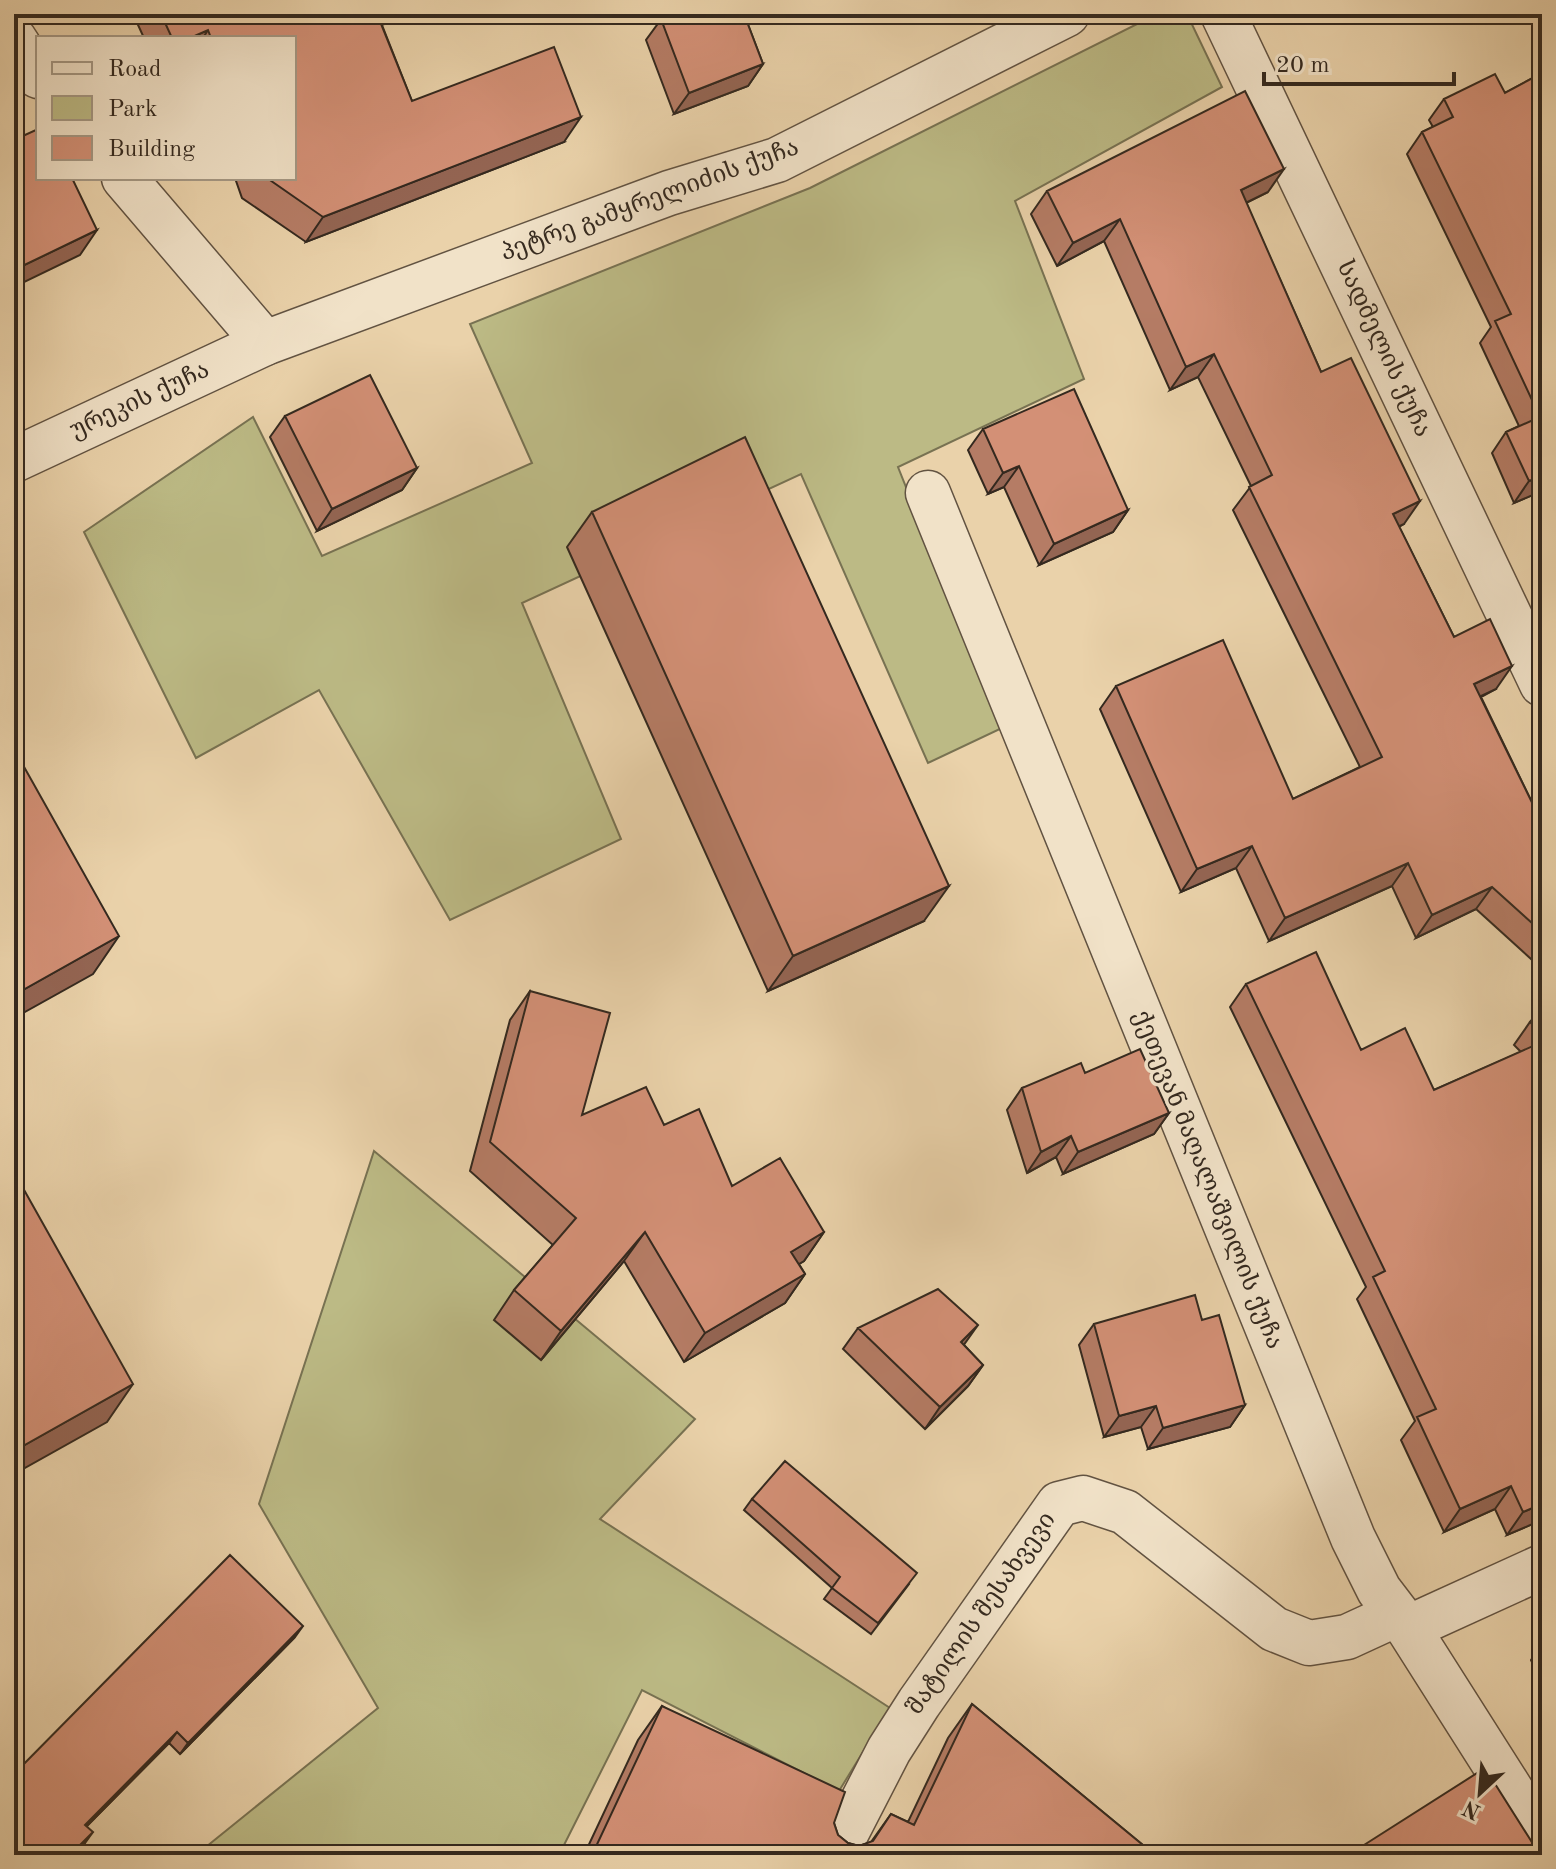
<svg xmlns="http://www.w3.org/2000/svg" width="1556" height="1869" font-family="'Old Standard TT','Noto Serif Georgian',serif">
<rect width="100%" height="100%" fill="#ead2aa"/>
<filter id="stains"><feTurbulence type="fractalNoise" baseFrequency=".0025" numOctaves="4"/><feColorMatrix values="0 0 0 0 .2 0 0 0 0 .09 0 0 0 0 .02 0 0 0 .5 -.17"/></filter>
<radialGradient id="worn" r=".72"><stop offset=".6" stop-color="#630" stop-opacity="0"/><stop offset="1" stop-color="#630" stop-opacity=".3"/></radialGradient>
<!-- green -->
<path fill="#bcba85" stroke="#787252" stroke-width="2" d="M 1157,14 L 1187,14 L 1222,87 L 1015,201 L 1084,379 L 898,467 L 1002,728 L 928,763 L 801,474 L 522,603 L 621,839 L 450,920 L 319,690 L 196,758 L 84,532 L 253,417 L 322,556 L 532,463 L 470,324 L 810,188 Z
M 374,1151 L 695,1419 L 600,1519 L 890,1708 L 839,1791 L 642,1690 L 559,1855 L 196,1855 L 378,1708 L 259,1504 Z"/>
<g fill="none" stroke-linecap="round" stroke-linejoin="round">
<defs>
<path id="minor" d="M 1223,14 L 1542,684
M 14,39 L 38,76
M 124,178 L 265,343
M 928,493 L 1353,1538 L 1379,1590 L 1408,1628 L 1542,1839
M 1408,1628 L 1542,1567
M 835,1855 L 889,1750 L 919,1703 L 1059,1504 L 1083,1498 L 1125,1512 L 1274,1629 L 1309,1643 L 1347,1637 L 1397,1614"/>
<path id="tertiary" d="M 14,460 L 265,343 L 669,193 L 777,160 L 1067,14"/>
</defs>
<!-- minor casing -->
<use href="#minor" stroke="#625342" stroke-width="47"/>
<!-- tertiary casing -->
<use href="#tertiary" stroke="#625342" stroke-width="47"/>
<!-- minor -->
<use href="#minor" stroke="#f1e2c8" stroke-width="44"/>
<!-- tertiary -->
<use href="#tertiary" stroke="#f1e2c8" stroke-width="44"/>
</g>
<!-- wall -->
<path fill="#b57c65" stroke="#34291f" stroke-width="2" d="M 133,14 L 406,14 L 382,25 L 412,101 L 564,142 L 306,242 L 242,198 L 235,178 L 294,178 L 294,38 L 144,38 Z
M 665,14 L 744,14 L 763,64 L 748,86 L 674,114 L 646,40 Z
M 1321,14 L 1333,14 L 1325,20 Z
M 1542,73 L 1542,491 L 1514,503 L 1492,453 L 1506,432 L 1519,426 L 1480,343 L 1491,327 L 1407,154 L 1422,132 L 1433,127 L 1429,120 L 1444,99 L 1505,93 Z
M 1047,191 L 1268,192 L 1246,203 L 1321,372 L 1404,524 L 1399,527 L 1454,637 L 1496,689 L 1481,697 L 1542,823 L 1542,969 L 1476,909 L 1416,938 L 1392,886 L 1269,941 L 1236,868 L 1181,892 L 1100,709 L 1116,686 L 1293,799 L 1360,767 L 1233,510 L 1251,486 L 1198,377 L 1170,390 L 1104,241 L 1057,266 L 1031,214 Z
M 285,416 L 417,468 L 402,490 L 317,531 L 270,437 Z
M 983,429 L 1128,510 L 1113,532 L 1039,565 L 1004,487 L 988,494 L 968,450 Z
M 592,512 L 924,921 L 768,991 L 567,547 Z
M 1246,984 L 1434,1090 L 1521,1052 L 1514,1045 L 1530,1022 L 1542,1009 L 1542,1520 L 1507,1535 L 1495,1509 L 1444,1532 L 1401,1440 L 1415,1421 L 1357,1299 L 1366,1287 L 1230,1007 Z
M 530,991 L 582,1115 L 664,1125 L 732,1186 L 824,1232 L 804,1261 L 799,1264 L 805,1274 L 785,1303 L 684,1362 L 624,1261 L 541,1360 L 494,1320 L 514,1290 L 553,1245 L 470,1171 L 510,1020 Z
M 1085,1073 L 1169,1113 L 1154,1134 L 1063,1174 L 1056,1157 L 1027,1173 L 1007,1110 L 1022,1088 Z
M 1202,1320 L 1245,1405 L 1230,1427 L 1148,1449 L 1141,1427 L 1104,1437 L 1079,1345 L 1094,1324 Z
M 858,1328 L 964,1345 L 983,1365 L 968,1386 L 925,1429 L 843,1349 Z
M 752,1499 L 909,1584 L 871,1634 L 824,1599 L 832,1588 L 744,1510 Z
M 295,1637 L 180,1754 L 169,1743 L 87,1826 L 85,1843 L 14,1855 Z
M 1542,1644 L 1542,1683 L 1531,1660 Z
M 972,1704 L 1155,1855 L 584,1855 L 638,1740 L 662,1706 L 834,1823 L 838,1835 L 848,1843 L 859,1846 L 871,1842 L 891,1814 L 908,1822 L 948,1738 Z"/>
<!-- shaded-wall -->
<path fill="#946553" stroke="#34291f" stroke-width="2" d="M 373,14 L 406,14 L 358,35 Z
M 208,30 L 203,38 L 190,38 Z
M 763,64 L 748,86 L 674,114 L 689,93 Z
M 581,117 L 564,142 L 306,242 L 323,217 Z
M 1284,169 L 1268,192 L 1225,213 L 1241,190 Z
M 1120,219 L 1104,241 L 1057,266 L 1073,243 Z
M 97,230 L 80,255 L 14,287 L 14,270 Z
M 1214,354 L 1198,377 L 1170,390 L 1186,367 Z
M 1019,466 L 1004,487 L 988,494 L 1003,473 Z
M 417,468 L 402,490 L 317,531 L 332,509 Z
M 1542,476 L 1542,491 L 1514,503 L 1529,481 Z
M 1420,501 L 1404,524 L 1377,537 L 1393,514 Z
M 1128,510 L 1113,532 L 1039,565 L 1054,544 Z
M 1512,666 L 1496,689 L 1458,707 L 1474,684 Z
M 1252,846 L 1236,868 L 1181,892 L 1197,869 Z
M 1408,863 L 1392,886 L 1269,941 L 1285,918 Z
M 949,886 L 924,921 L 768,991 L 793,956 Z
M 1492,887 L 1476,909 L 1416,938 L 1432,915 Z
M 119,936 L 93,974 L 14,1018 L 14,995 Z
M 1169,1113 L 1154,1134 L 1063,1174 L 1078,1152 Z
M 1071,1136 L 1056,1157 L 1027,1173 L 1041,1152 Z
M 645,1232 L 624,1261 L 541,1360 L 561,1331 Z
M 824,1232 L 804,1261 L 771,1281 L 791,1252 Z
M 805,1274 L 785,1303 L 684,1362 L 705,1333 Z
M 978,1325 L 963,1346 L 961,1342 Z
M 983,1365 L 968,1386 L 925,1429 L 940,1407 Z
M 133,1384 L 107,1422 L 14,1474 L 14,1451 Z
M 1245,1405 L 1230,1427 L 1148,1449 L 1163,1428 Z
M 1156,1406 L 1141,1427 L 1104,1437 L 1119,1416 Z
M 1511,1486 L 1495,1509 L 1444,1532 L 1460,1509 Z
M 1542,1504 L 1542,1520 L 1507,1535 L 1523,1512 Z
M 303,1626 L 295,1637 L 180,1754 L 188,1743 Z
M 177,1732 L 169,1743 L 77,1836 L 85,1825 Z
M 93,1832 L 85,1843 L 73,1855 L 70,1855 Z"/>
<!-- building -->
<path fill="#d39076" stroke="#34291f" stroke-width="2" d="M 161,14 L 377,14 L 412,101 L 554,47 L 581,117 L 323,217 L 267,178 L 294,178 L 294,38 L 211,38 L 208,30 L 190,38 L 172,38 Z
M 675,14 L 744,14 L 763,64 L 689,93 L 661,19 Z
M 1542,73 L 1542,476 L 1529,481 L 1506,432 L 1540,417 L 1495,321 L 1511,314 L 1422,132 L 1453,117 L 1444,99 L 1495,74 L 1505,93 Z
M 1245,91 L 1284,169 L 1241,190 L 1321,372 L 1351,358 L 1420,501 L 1393,514 L 1454,637 L 1490,619 L 1512,666 L 1474,684 L 1542,823 L 1542,932 L 1492,887 L 1432,915 L 1408,863 L 1285,918 L 1252,846 L 1197,869 L 1116,686 L 1223,640 L 1293,799 L 1382,757 L 1249,487 L 1272,475 L 1214,354 L 1186,367 L 1120,219 L 1073,243 L 1047,191 Z
M 38,129 L 38,178 L 72,178 L 97,230 L 14,270 L 14,140 Z
M 370,375 L 417,468 L 332,509 L 285,416 Z
M 1074,389 L 1128,510 L 1054,544 L 1019,466 L 1003,473 L 983,429 Z
M 745,437 L 949,886 L 793,956 L 592,512 Z
M 14,749 L 119,936 L 14,995 Z
M 1316,952 L 1361,1050 L 1405,1028 L 1434,1090 L 1542,1042 L 1542,1305 L 1539,1306 L 1542,1313 L 1542,1504 L 1523,1512 L 1511,1486 L 1460,1509 L 1417,1417 L 1436,1409 L 1373,1277 L 1385,1271 L 1246,984 Z
M 530,991 L 610,1013 L 582,1115 L 646,1087 L 664,1125 L 699,1109 L 732,1186 L 780,1158 L 824,1232 L 791,1252 L 805,1274 L 705,1333 L 645,1232 L 561,1331 L 514,1290 L 576,1218 L 490,1142 Z
M 1542,1009 L 1542,1034 L 1530,1022 Z
M 1140,1049 L 1169,1113 L 1078,1152 L 1071,1136 L 1041,1152 L 1022,1088 L 1081,1063 L 1085,1073 Z
M 14,1172 L 133,1384 L 14,1451 Z
M 938,1289 L 978,1325 L 961,1342 L 983,1365 L 940,1407 L 858,1328 Z
M 1195,1295 L 1202,1320 L 1219,1315 L 1245,1405 L 1163,1428 L 1156,1406 L 1119,1416 L 1094,1324 Z
M 785,1461 L 917,1573 L 878,1623 L 832,1588 L 840,1577 L 752,1499 Z
M 230,1555 L 303,1626 L 188,1743 L 177,1732 L 85,1825 L 93,1832 L 70,1855 L 14,1855 L 14,1774 Z
M 972,1704 L 1155,1855 L 592,1855 L 662,1706 L 845,1792 L 834,1823 L 838,1835 L 848,1843 L 859,1846 L 873,1841 L 891,1814 L 914,1825 Z
M 1485,1768 L 1540,1855 L 1350,1855 L 1364,1845 Z"/>
<g text-anchor="middle" dominant-baseline="central" stroke-width="7" stroke-linejoin="round" paint-order="stroke">
<!-- street labels -->
<g font-size="24" fill="#34291f" stroke="#f1e2c8">
<text transform="translate(650 201) rotate(-20)">პეტრე გამყრელიძის ქუჩა</text>
<text transform="translate(1383 349) rotate(65)">სადმელის ქუჩა</text>
<text transform="translate(140 401) rotate(-25)">ურეკის ქუჩა</text>
<text transform="translate(1207 1180) rotate(68)">ქეთევან მაღალაშვილის ქუჩა</text>
<text transform="translate(982 1614) rotate(-55)">შატილის შესახვევი</text>
</g>
</g>
<!-- margin -->
<rect width="1556" height="1869" fill="none" stroke="#ead2aa" stroke-width="48"/>
<rect x="16" y="16" width="1524" height="1837" fill="none" stroke="#34291f" stroke-width="4"/>
<rect x="24" y="24" width="1508" height="1821" fill="none" stroke="#34291f" stroke-width="2"/>
<!-- legend -->
<rect x="36" y="36" width="260" height="144" fill="#f1e2c8" stroke="#a59884" stroke-width="2"/>
<rect x="52" y="62" width="40" height="12" fill="#f1e2c8" stroke="#a59884" stroke-width="2"/>
<text x="108" y="76" font-size="24" fill="#34291f">Road</text>
<rect x="52" y="96" width="40" height="24" fill="#bcba85" stroke="#a59884" stroke-width="2"/>
<text x="108" y="116" font-size="24" fill="#34291f">Park</text>
<rect x="52" y="136" width="40" height="24" fill="#d39076" stroke="#a59884" stroke-width="2"/>
<text x="108" y="156" font-size="24" fill="#34291f">Building</text>
<!-- north arrow -->
<g transform="translate(1480 1793) rotate(206)" stroke="#f1e2c8" stroke-width="6" paint-order="stroke">
<path d="M0-6L14 30L0 20L-14 30Z" fill="#34291f"/>
<text y="-12" font-size="22" font-weight="bold" text-anchor="middle" fill="#34291f">N</text>
</g>
<!-- scale -->
<path d="M1264 72v12h190v-12" fill="none" stroke="#34291f" stroke-width="4"/>
<text x="1276" y="72" font-size="24" fill="#34291f" stroke="#f1e2c8" stroke-width="6" paint-order="stroke">20 m</text>
<rect width="100%" height="100%" filter="url(#stains)"/>
<rect width="100%" height="100%" fill="url(#worn)"/>
</svg>
